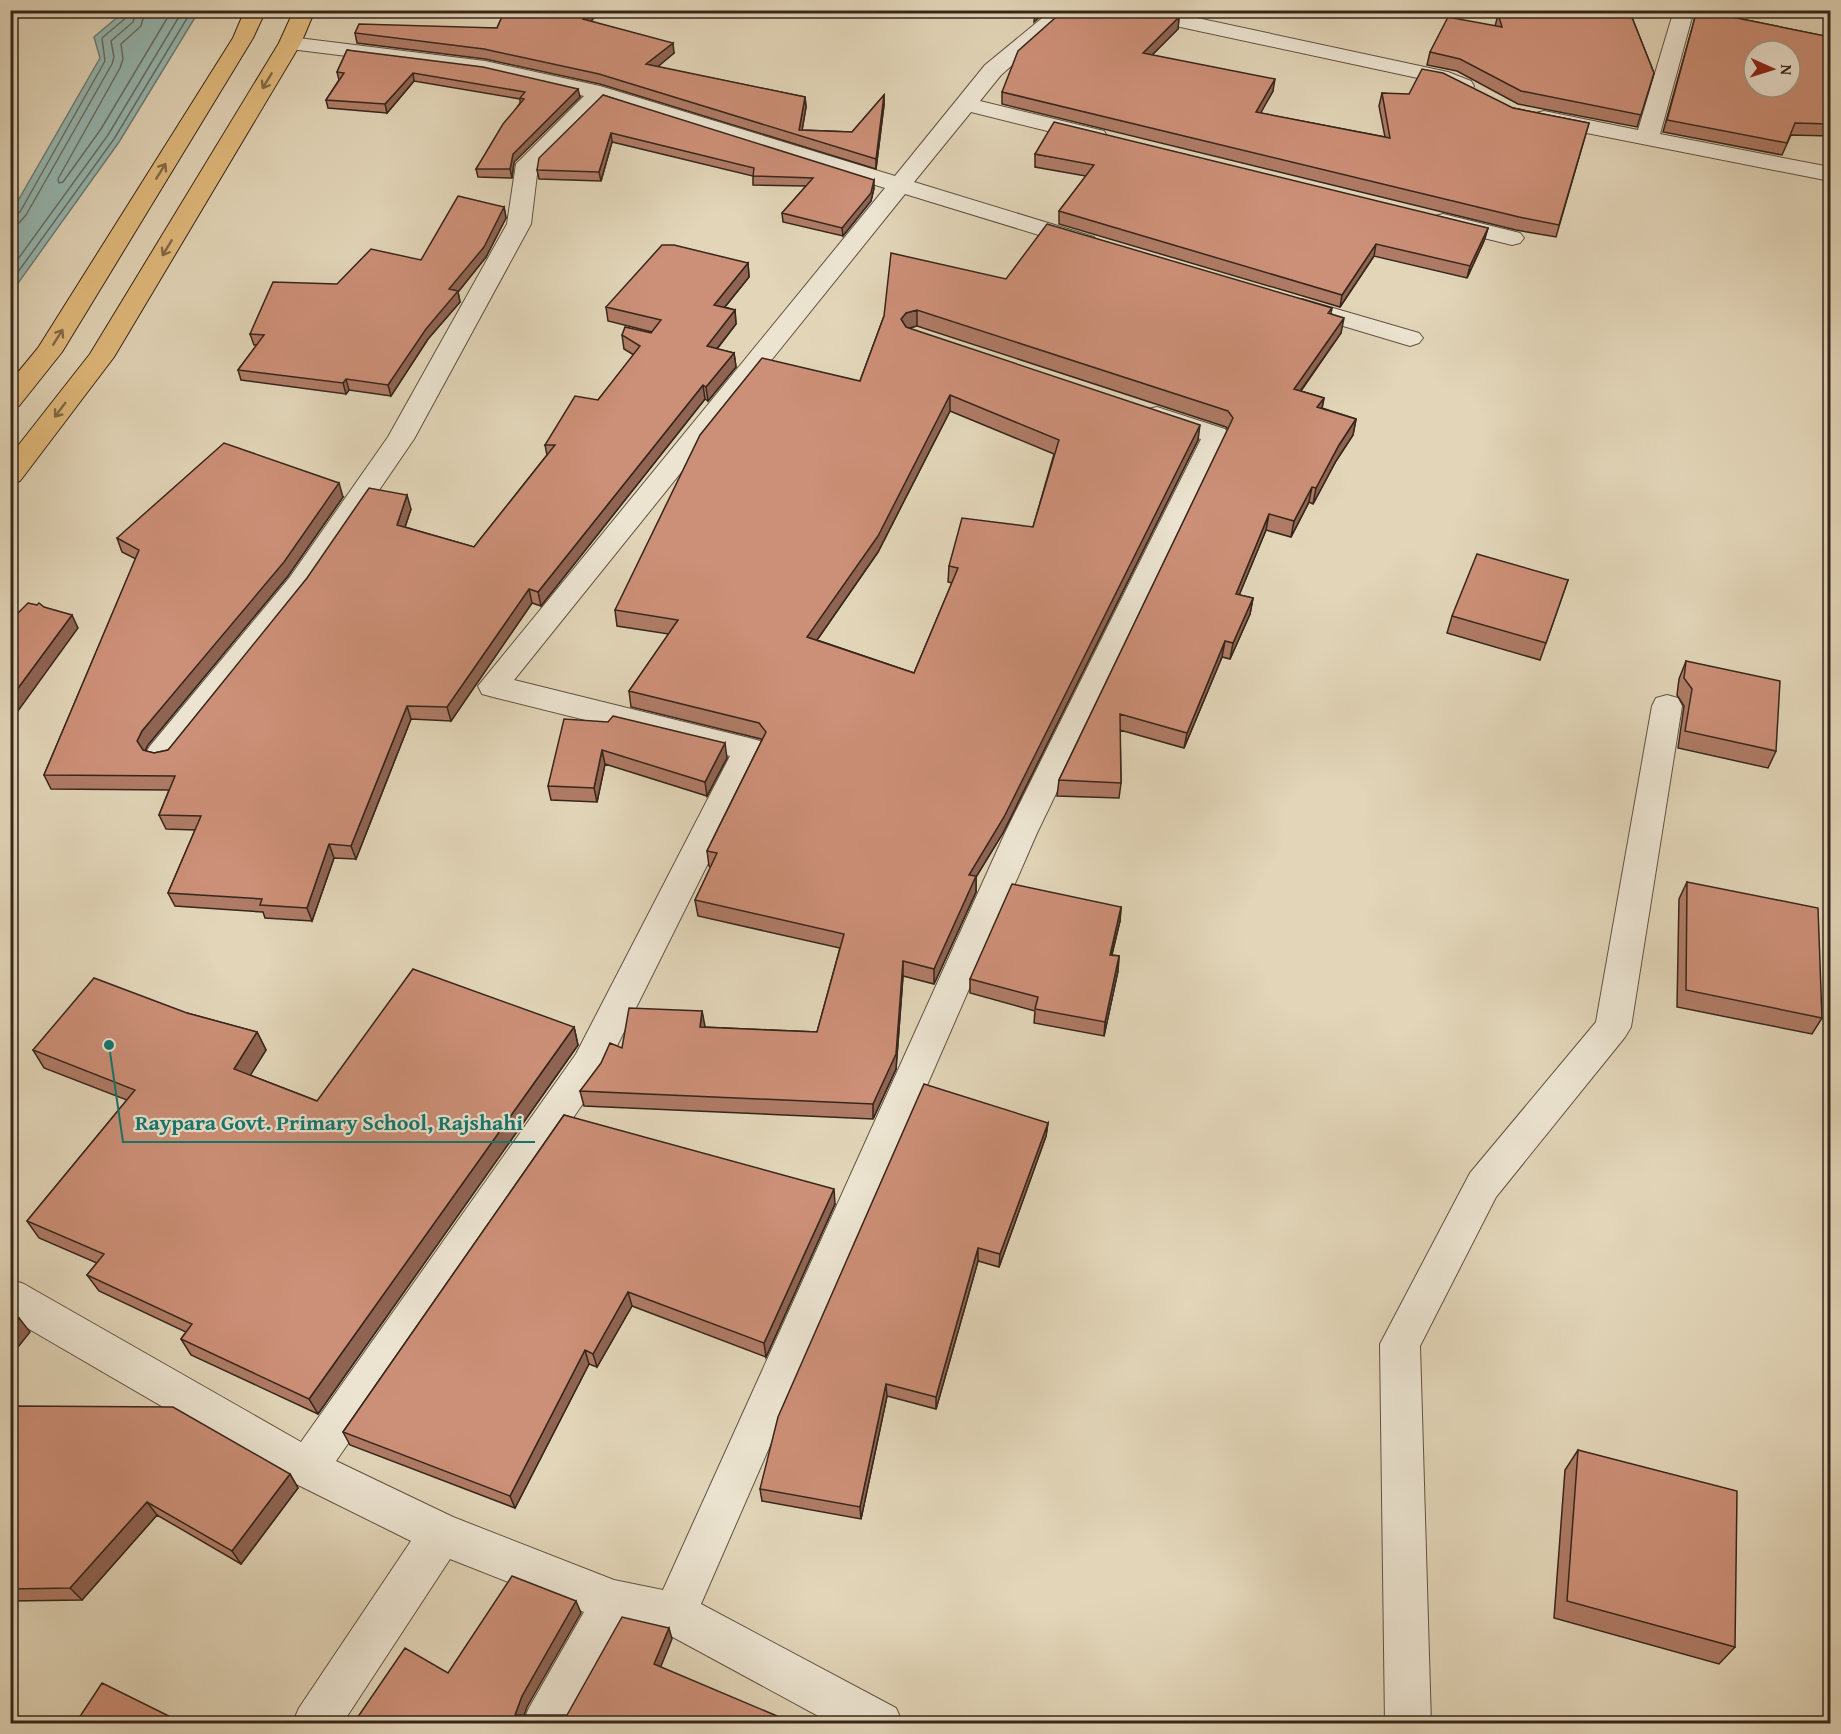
<svg xmlns="http://www.w3.org/2000/svg" width="1841" height="1734" font-family="'Gentium Book Plus',serif">
<rect width="100%" height="100%" fill="#e2d5b8"/>
<filter id="stains"><feTurbulence type="fractalNoise" baseFrequency=".00333" numOctaves="4"/><feColorMatrix values="0 0 0 0 .2 0 0 0 0 .09 0 0 0 0 .02 0 0 0 .5 -.17"/></filter>
<radialGradient id="worn" r=".72"><stop offset=".6" stop-color="#630" stop-opacity="0"/><stop offset="1" stop-color="#630" stop-opacity=".3"/></radialGradient>
<!-- water -->
<path fill="#95b8b3" stroke="#6f7e76" stroke-width="1.5" d="M 126,10 L 199,11 L 119,142 L 11,293 L 11,213 L 100,58 L 94,37 Z"/>
<g fill="none" stroke-linecap="round" stroke-linejoin="round">
<!-- shore -->
<path stroke="#666f67" stroke-width="1.5" d="M 145,10 L 141,26 L 121,44 L 123,59 L 120,68 L 58,179 L 59,183 L 63,182 L 101,129 L 172,10
M 10,217 L 20,212 L 105,61 L 102,38 L 127,17 L 129,10
M 10,224 L 19,223 L 26,215 L 112,64 L 114,57 L 111,41 L 133,22 L 136,10
M 10,270 L 108,135 L 183,10
M 10,283 L 114,139 L 192,10"/>
<defs>
<path id="minor" d="M 1052,10 L 1075,10 L 1001,75 L 980,101 L 1104,131 L 1107,136 L 1104,141 L 1096,143 L 971,112 L 914,182 L 1094,237 L 1098,242 L 1094,247 L 1086,249 L 1078,247 L 905,194 L 514,680 L 749,738 L 760,741 L 765,749 L 602,1076 L 336,1461 L 453,1517 L 614,1580 L 663,1590 L 1005,833 L 1201,439 L 1148,421 L 1144,415 L 1148,409 L 1157,407 L 1225,429 L 1229,435 L 1037,833 L 701,1604 L 896,1708 L 903,1724 L 833,1724 L 669,1635 L 625,1626 L 570,1724 L 522,1724 L 529,1708 L 584,1612 L 450,1559 L 342,1724 L 292,1724 L 299,1708 L 411,1541 L 292,1482 L 10,1318 L 10,1279 L 24,1284 L 301,1442 L 576,1054 L 730,756 L 493,697 L 482,694 L 478,686 L 885,188 L 604,101 L 538,166 L 531,224 L 414,439 L 310,591 L 172,762 L 161,765 L 150,762 L 145,754 L 150,746 L 290,577 L 388,437 L 507,224 L 516,164 L 584,96 L 485,73 L 290,49 L 283,47 L 279,43 L 283,39 L 290,37 L 485,61 L 600,86 L 895,176 L 985,65 Z
M 1119,10 L 1160,10 L 1448,72 L 1471,81 L 1474,86 L 1471,91 L 1463,93 L 1455,91 L 1441,83 L 1129,16 L 1122,14 Z
M 1674,10 L 1694,10 L 1660,134 L 1830,167 L 1830,181 L 1536,123 L 1533,118 L 1536,113 L 1544,111 L 1638,130 Z
M 1443,214 L 1520,233 L 1524,238 L 1520,243 L 1512,245 L 1435,226 L 1431,221 L 1435,216 Z
M 1302,299 L 1419,333 L 1423,338 L 1419,343 L 1410,346 L 1293,311 L 1290,306 L 1293,301 Z
M 1667,695 L 1678,698 L 1682,706 L 1631,1027 L 1625,1037 L 1496,1197 L 1420,1346 L 1431,1724 L 1385,1724 L 1380,1344 L 1470,1173 L 1596,1022 L 1652,706 L 1656,698 Z"/>
<path id="highway" d="M 245,10 L 266,10 L 253,38 L 62,352 L 19,406 L 10,408 L 10,382 L 38,348 L 233,38 Z
M 294,10 L 315,10 L 301,43 L 114,357 L 20,481 L 10,484 L 10,456 L 90,354 L 279,43 Z"/>
</defs>
<!-- minor casing -->
<use href="#minor" stroke="#625242" stroke-width="2"/>
<!-- highway casing -->
<use href="#highway" stroke="#37261b" stroke-width="2"/>
<!-- minor -->
<use href="#minor" fill="#ece4d1" fill-rule="evenodd"/>
<!-- highway -->
<use href="#highway" fill="#e1ba7c" fill-rule="evenodd"/>
</g>
<!-- wall -->
<path fill="#af7b66" stroke="#37261b" stroke-width="1.5" fill-rule="evenodd" d="M 505,10 L 600,10 L 591,21 L 674,53 L 657,67 L 805,97 L 806,107 L 802,130 L 852,132 L 884,95 L 884,105 L 876,169 L 600,84 L 485,59 L 357,43 L 355,33 L 497,28 Z
M 1177,10 L 1193,10 L 1193,13 Z
M 1494,10 L 1629,10 L 1654,73 L 1637,127 L 1518,104 L 1457,71 L 1427,65 L 1430,52 L 1495,26 L 1497,19 Z
M 1697,10 L 1830,37 L 1830,136 L 1791,135 L 1782,155 L 1663,132 Z
M 1179,17 L 1178,29 L 1152,55 L 1273,91 L 1260,113 L 1385,137 L 1379,106 L 1382,93 L 1513,108 L 1589,123 L 1556,237 L 1516,230 L 1002,104 L 1002,92 Z
M 347,50 L 580,97 L 514,162 L 512,178 L 478,177 L 476,169 L 520,103 L 520,99 L 414,81 L 387,113 L 328,108 L 326,100 L 339,80 L 337,72 Z
M 603,95 L 874,188 L 871,201 L 843,236 L 783,222 L 782,213 L 806,186 L 753,185 L 753,176 L 612,142 L 601,181 L 539,179 L 537,170 Z
M 1035,154 L 1488,228 L 1484,241 L 1467,278 L 1374,256 L 1340,307 L 1059,224 L 1059,211 L 1086,176 L 1035,167 Z
M 504,207 L 506,218 L 486,257 L 458,292 L 460,302 L 428,339 L 391,396 L 349,390 L 346,394 L 241,380 L 238,370 L 257,345 L 254,345 L 250,334 L 421,260 Z
M 748,263 L 749,277 L 725,307 L 735,310 L 736,324 L 717,349 L 734,353 L 736,367 L 708,401 L 705,399 L 541,606 L 532,603 L 451,721 L 411,719 L 356,859 L 334,858 L 312,921 L 265,918 L 263,912 L 175,906 L 168,893 L 195,830 L 166,829 L 159,815 L 169,790 L 51,789 L 44,775 L 136,559 L 122,552 L 117,538 L 343,497 L 288,576 L 148,745 L 145,751 L 154,753 L 168,750 L 411,509 L 405,527 L 474,547 L 547,455 L 545,445 L 598,400 L 634,355 L 624,349 L 622,335 L 651,333 L 652,332 L 608,321 L 606,307 Z
M 1006,279 L 1332,308 L 1331,313 L 1341,333 L 1301,391 L 1324,398 L 1322,408 L 1356,419 L 1353,435 L 1336,461 L 1313,504 L 1309,502 L 1291,537 L 1266,530 L 1239,595 L 1253,598 L 1250,614 L 1230,659 L 1222,657 L 1184,748 L 1120,730 L 1121,783 L 1119,798 L 1057,796 L 1059,780 L 1228,430 L 1226,427 L 917,326 L 908,328 L 1198,440 L 1003,833 L 976,877 L 976,892 L 934,984 L 903,976 L 896,1069 L 873,1119 L 584,1106 L 580,1091 L 622,1048 L 702,1011 L 704,1027 L 817,1032 L 840,948 L 698,916 L 695,900 L 711,867 L 709,866 L 707,851 L 762,740 L 761,739 L 631,707 L 629,691 L 669,634 L 617,626 L 615,610 L 860,381 L 884,316 ZM 950,411 L 1054,454 L 1033,527 L 949,566 L 948,582 L 952,583 L 914,673 L 817,640 L 878,552 Z
M 1568,580 L 1540,660 L 1447,633 L 1452,616 Z
M 1686,661 L 1776,751 L 1768,768 L 1678,748 L 1684,706 L 1677,695 L 1679,679 Z
M 608,722 L 727,758 L 707,796 L 605,764 L 597,802 L 551,800 L 548,786 Z
M 1687,882 L 1822,1018 L 1812,1034 L 1677,1007 L 1679,899 Z
M 1121,907 L 1120,921 L 1112,955 L 1119,956 L 1118,971 L 1104,1036 L 1034,1023 L 1035,1011 L 970,993 L 970,979 Z
M 187,1013 L 257,1032 L 266,1050 L 250,1075 L 317,1101 L 574,1027 L 578,1045 L 318,1414 L 191,1355 L 181,1339 L 186,1332 L 99,1291 L 87,1275 L 97,1263 L 39,1238 L 27,1221 L 127,1100 L 44,1068 L 33,1050 Z
M 1830,1066 L 1830,1110 L 1828,1070 Z
M 564,1115 L 835,1204 L 766,1357 L 632,1306 L 597,1367 L 589,1364 L 515,1508 L 350,1445 L 343,1432 Z
M 1048,1123 L 1046,1136 L 999,1267 L 978,1261 L 936,1409 L 887,1396 L 861,1519 L 762,1501 L 760,1489 Z
M 10,1417 L 290,1474 L 298,1488 L 241,1564 L 157,1515 L 82,1600 L 10,1601 Z
M 1578,1450 L 1735,1647 L 1719,1664 L 1554,1618 L 1565,1470 Z"/>
<!-- shaded-wall -->
<path fill="#8f6453" stroke="#37261b" stroke-width="1.5" d="M 590,10 L 600,10 L 585,29 L 583,19 Z
M 1035,10 L 1048,10 L 1034,22 Z
M 1179,17 L 1178,29 L 1142,65 L 1143,53 Z
M 673,43 L 674,53 L 648,75 L 646,64 Z
M 413,73 L 414,81 L 387,113 L 385,104 Z
M 1275,79 L 1273,91 L 1254,125 L 1256,112 Z
M 578,89 L 580,97 L 514,162 L 512,178 L 510,169 L 513,154 Z
M 884,95 L 884,105 L 876,169 L 876,159 Z
M 805,97 L 806,107 L 801,136 L 799,130 Z
M 611,133 L 612,142 L 601,181 L 599,172 Z
M 874,180 L 874,188 L 871,201 L 843,236 L 842,228 Z
M 504,207 L 506,218 L 486,257 L 458,292 L 460,302 L 428,339 L 391,396 L 388,385 L 449,289 Z
M 1488,228 L 1484,241 L 1467,278 L 1470,266 Z
M 1376,244 L 1374,256 L 1340,307 L 1342,295 Z
M 748,263 L 749,277 L 715,319 L 714,305 Z
M 735,310 L 736,324 L 708,360 L 707,346 Z
M 917,310 L 917,326 L 906,329 L 901,319 L 906,313 Z
M 1344,318 L 1341,333 L 1291,404 L 1294,389 Z
M 734,353 L 736,367 L 708,401 L 706,387 Z
M 346,379 L 349,390 L 346,394 L 343,383 Z
M 703,385 L 705,399 L 541,606 L 538,592 Z
M 950,395 L 950,411 L 878,552 L 808,653 L 807,637 Z
M 1324,398 L 1321,413 L 1317,407 Z
M 1356,419 L 1353,435 L 1336,461 L 1313,504 L 1316,488 L 1339,445 Z
M 1200,425 L 1198,440 L 1003,833 L 976,877 L 976,892 L 934,984 L 934,969 L 969,875 Z
M 339,483 L 343,497 L 288,576 L 148,745 L 143,755 L 137,741 L 142,731 Z
M 1312,487 L 1309,502 L 1291,537 L 1294,521 Z
M 407,495 L 411,509 L 401,539 L 397,525 Z
M 1269,514 L 1266,530 L 1233,610 L 1236,594 Z
M 529,589 L 532,603 L 451,721 L 447,707 Z
M 1253,598 L 1250,614 L 1230,659 L 1233,643 Z
M 72,615 L 78,628 L 10,722 L 10,699 Z
M 1225,641 L 1222,657 L 1184,748 L 1187,733 Z
M 407,706 L 411,719 L 356,859 L 351,846 Z
M 725,743 L 727,758 L 707,796 L 705,782 Z
M 602,750 L 605,764 L 597,802 L 594,788 Z
M 329,844 L 334,858 L 312,921 L 307,908 Z
M 1121,907 L 1120,921 L 1108,969 L 1110,955 Z
M 1119,956 L 1118,971 L 1104,1036 L 1105,1022 Z
M 903,961 L 903,976 L 896,1069 L 873,1119 L 873,1104 Z
M 702,1011 L 705,1026 L 702,1042 L 700,1027 Z
M 574,1027 L 578,1045 L 318,1414 L 309,1399 Z
M 257,1032 L 266,1050 L 243,1087 L 234,1069 Z
M 1048,1123 L 1046,1136 L 999,1267 L 1000,1254 Z
M 834,1189 L 835,1204 L 766,1357 L 764,1343 Z
M 978,1248 L 978,1261 L 936,1409 L 936,1397 Z
M 628,1292 L 632,1306 L 597,1367 L 593,1354 Z
M 19,1318 L 30,1332 L 10,1357 L 10,1328 Z
M 585,1350 L 589,1364 L 515,1508 L 510,1496 Z
M 886,1384 L 887,1396 L 861,1519 L 860,1507 Z
M 290,1474 L 298,1488 L 241,1564 L 232,1551 Z
M 147,1502 L 157,1515 L 82,1600 L 70,1588 Z
M 576,1601 L 581,1613 L 527,1707 L 521,1724 L 515,1715 L 522,1696 Z
M 669,1628 L 672,1639 L 657,1676 L 654,1664 Z
M 777,1716 L 778,1724 L 774,1724 Z"/>
<!-- building -->
<path fill="#cc8f77" stroke="#37261b" stroke-width="1.5" fill-rule="evenodd" d="M 505,10 L 590,10 L 583,19 L 673,43 L 646,64 L 805,97 L 799,130 L 852,132 L 884,95 L 876,159 L 599,74 L 484,49 L 355,33 L 359,24 L 497,28 Z
M 1064,10 L 1150,10 L 1179,17 L 1143,53 L 1275,79 L 1256,112 L 1390,138 L 1382,93 L 1409,94 L 1422,69 L 1443,73 L 1513,108 L 1589,123 L 1559,225 L 1519,217 L 1002,92 L 1018,51 Z
M 1501,10 L 1629,10 L 1654,73 L 1641,115 L 1521,91 L 1460,59 L 1430,52 L 1448,17 L 1502,27 L 1498,14 L 1502,14 Z
M 1697,10 L 1830,37 L 1830,124 L 1795,123 L 1787,143 L 1667,120 ZM 1754,51 L 1790,51 L 1790,87 L 1754,87 Z
M 347,50 L 483,67 L 578,89 L 513,154 L 510,169 L 476,169 L 503,124 L 524,99 L 520,98 L 525,92 L 413,73 L 385,104 L 326,100 L 344,73 L 337,72 Z
M 603,95 L 874,180 L 871,193 L 842,228 L 782,213 L 813,178 L 753,176 L 754,168 L 611,133 L 599,172 L 537,170 L 539,158 Z
M 1054,122 L 1488,228 L 1470,266 L 1376,244 L 1342,295 L 1059,211 L 1094,165 L 1035,154 Z
M 458,196 L 504,207 L 484,247 L 449,289 L 458,291 L 426,329 L 388,385 L 346,379 L 343,383 L 238,370 L 264,335 L 250,334 L 273,282 L 337,284 L 371,249 L 421,260 Z
M 1047,224 L 1332,308 L 1328,313 L 1344,318 L 1294,389 L 1324,398 L 1317,407 L 1356,419 L 1339,445 L 1316,488 L 1312,487 L 1294,521 L 1269,514 L 1236,594 L 1253,598 L 1233,643 L 1225,641 L 1187,733 L 1120,714 L 1121,783 L 1059,780 L 1233,418 L 1228,411 L 917,310 L 906,313 L 901,319 L 906,327 L 1200,425 L 1004,817 L 969,875 L 976,876 L 934,969 L 903,961 L 896,1054 L 873,1104 L 580,1091 L 601,1063 L 610,1043 L 622,1048 L 629,1008 L 702,1011 L 700,1027 L 817,1032 L 844,934 L 695,900 L 717,853 L 707,851 L 766,732 L 759,723 L 629,691 L 678,620 L 615,610 L 700,435 L 762,358 L 860,381 L 884,316 L 891,253 L 1006,279 ZM 950,395 L 1059,440 L 1033,527 L 962,518 L 949,566 L 958,568 L 914,673 L 807,637 L 878,536 Z
M 662,245 L 674,245 L 748,263 L 714,305 L 735,310 L 707,346 L 734,353 L 706,387 L 703,385 L 538,592 L 529,589 L 447,707 L 407,706 L 351,846 L 329,844 L 307,908 L 260,905 L 262,899 L 168,893 L 201,816 L 159,815 L 175,776 L 44,775 L 139,550 L 117,538 L 224,443 L 339,483 L 284,562 L 142,731 L 137,741 L 143,750 L 154,753 L 168,750 L 307,578 L 369,488 L 407,495 L 397,525 L 474,547 L 555,445 L 545,445 L 575,396 L 598,400 L 640,346 L 622,335 L 625,327 L 651,333 L 661,320 L 606,307 Z
M 1477,554 L 1568,580 L 1546,643 L 1452,616 Z
M 28,603 L 37,605 L 39,603 L 44,607 L 72,615 L 10,699 L 10,621 Z
M 1686,661 L 1780,681 L 1776,751 L 1685,731 L 1692,689 L 1684,678 Z
M 613,716 L 725,743 L 705,782 L 602,750 L 594,788 L 548,786 L 564,719 L 608,722 Z
M 1687,882 L 1818,908 L 1822,1018 L 1686,990 Z
M 1012,884 L 1121,907 L 1110,955 L 1119,956 L 1105,1022 L 1035,1009 L 1038,997 L 970,979 Z
M 413,969 L 574,1027 L 309,1399 L 181,1339 L 192,1324 L 87,1275 L 104,1254 L 27,1221 L 135,1090 L 33,1050 L 94,978 L 187,1013 L 257,1032 L 234,1069 L 317,1101 Z
M 924,1084 L 1048,1123 L 1000,1254 L 978,1248 L 936,1397 L 886,1384 L 860,1507 L 760,1489 L 778,1417 Z
M 564,1115 L 834,1189 L 764,1343 L 628,1292 L 593,1354 L 585,1350 L 510,1496 L 343,1432 Z
M 10,1313 L 19,1318 L 10,1328 Z
M 14,1406 L 173,1407 L 290,1474 L 232,1551 L 147,1502 L 70,1588 L 10,1589 L 10,1417 Z
M 1578,1450 L 1737,1491 L 1735,1647 L 1567,1601 Z
M 512,1576 L 576,1601 L 522,1696 L 515,1715 L 567,1715 L 622,1617 L 669,1628 L 654,1664 L 777,1716 L 774,1724 L 353,1724 L 405,1648 L 448,1673 Z
M 102,1683 L 185,1724 L 75,1724 Z"/>
<!-- one-way arrows -->
<defs><path id="oneway-shaft" d="M-6 0H5M1.5-3L5.5 0L1.5 3" fill="none" stroke-width="1.6" stroke-linecap="round" stroke-linejoin="round" transform="scale(1.5)"/></defs>
<g stroke="#846947">
<use href="#oneway-shaft" transform="translate(267 81) rotate(121)"/>
<use href="#oneway-shaft" transform="translate(161 171) rotate(-58)"/>
<use href="#oneway-shaft" transform="translate(167 248) rotate(121)"/>
<use href="#oneway-shaft" transform="translate(58 337) rotate(-58)"/>
<use href="#oneway-shaft" transform="translate(60 410) rotate(127)"/>
</g>
<!-- callouts -->
<path fill="none" stroke="#0f766e" stroke-width="2" d="M109 1045L123 1142H535"/>
<circle fill="#0f766e" stroke="#ece4d1" stroke-width="2" cx="109" cy="1045" r="6"/>
<g font-size="22" text-anchor="middle" font-weight="bold" fill="#0f766e" stroke="#ece4d1" stroke-width="4.5" stroke-linejoin="round" paint-order="stroke">
<text x="329" y="1130">Raypara Govt. Primary School, Rajshahi</text>
</g>
<!-- margin -->
<rect width="1841" height="1734" fill="none" stroke="#e2d5b8" stroke-width="36"/>
<rect x="12" y="12" width="1817" height="1710" fill="none" stroke="#37261b" stroke-width="3"/>
<rect x="18" y="18" width="1805" height="1698" fill="none" stroke="#37261b" stroke-width="1.5"/>
<!-- north arrow -->
<g transform="translate(1772 69) rotate(93)"><circle r="28" fill="#ece4d1" stroke="#a49888" stroke-width="1.5"/>
<path d="M0-4.5L10 22L0 15L-10 22Z" fill="#8f2418"/>
<text y="-9" font-size="16" font-weight="bold" text-anchor="middle" fill="#37261b">N</text>
</g>
<rect width="100%" height="100%" filter="url(#stains)"/>
<rect width="100%" height="100%" fill="url(#worn)"/>
</svg>
